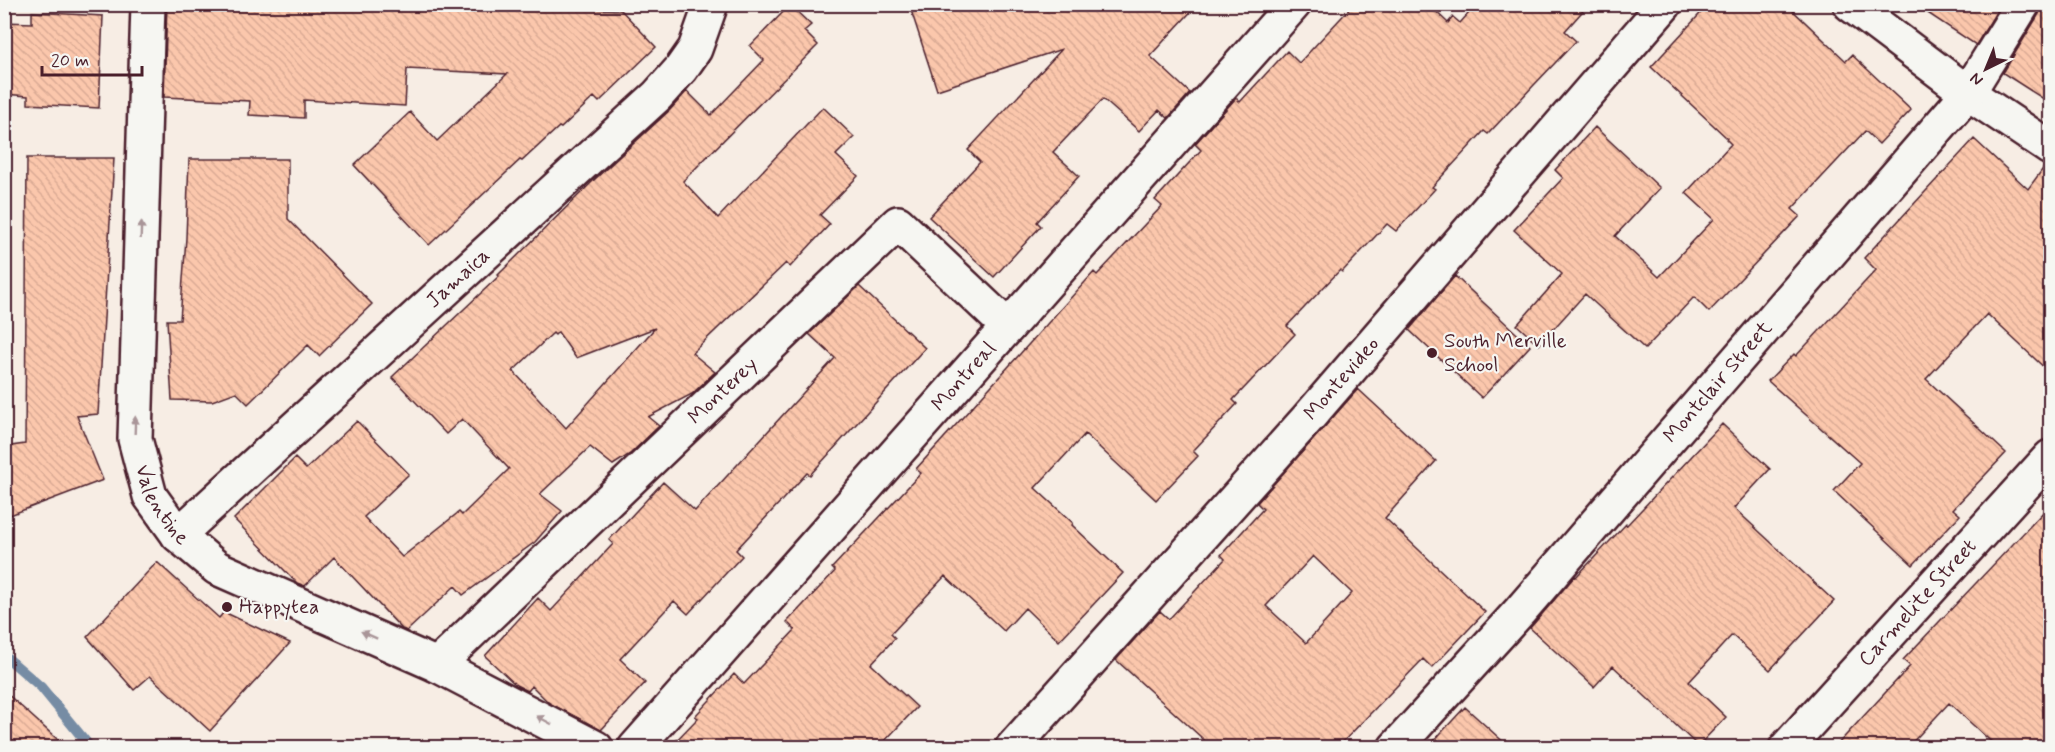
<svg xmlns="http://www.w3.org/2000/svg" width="2055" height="752" font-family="Mynerve,sans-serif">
<defs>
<pattern id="building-back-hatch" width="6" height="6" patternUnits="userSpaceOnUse" patternTransform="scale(1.5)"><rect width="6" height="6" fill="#fbc7ac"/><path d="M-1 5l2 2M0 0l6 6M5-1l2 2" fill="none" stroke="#d9aa94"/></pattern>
</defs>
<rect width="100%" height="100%" fill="#f7ede4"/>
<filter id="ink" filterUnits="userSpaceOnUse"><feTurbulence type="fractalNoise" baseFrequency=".0167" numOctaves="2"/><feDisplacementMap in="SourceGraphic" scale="12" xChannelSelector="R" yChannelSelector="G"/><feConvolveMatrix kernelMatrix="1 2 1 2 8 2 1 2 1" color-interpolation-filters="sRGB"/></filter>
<g filter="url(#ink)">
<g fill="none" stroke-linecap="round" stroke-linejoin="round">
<!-- stream -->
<path stroke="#768ca4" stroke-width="10" d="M 4,655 L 41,687 L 91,748"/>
</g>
<!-- building -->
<path fill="url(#building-back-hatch)" stroke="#4a1f2b" stroke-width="1.5" fill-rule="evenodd" d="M 167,4 L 509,4 L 509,7 L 621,10 L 656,47 L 599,102 L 594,97 L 561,128 L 559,127 L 522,161 L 520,160 L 429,245 L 354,165 L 410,112 L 437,141 L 507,74 L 407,69 L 405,106 L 304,100 L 304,118 L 249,115 L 250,101 L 164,97 Z
M 909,4 L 1198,4 L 1150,56 L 1190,93 L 1168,118 L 1159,110 L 1139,131 L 1103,99 L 1053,152 L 1079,176 L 1037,222 L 1041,226 L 994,277 L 929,217 L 980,162 L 968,150 L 1062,49 L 937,90 Z
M 1354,4 L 1428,4 L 1448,23 L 1453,17 L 1460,23 L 1477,4 L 1589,4 L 1565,31 L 1576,41 L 1534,85 L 1488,134 L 1484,131 L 1432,187 L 1435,189 L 1396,231 L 1387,224 L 1342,272 L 1340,270 L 1287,326 L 1295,334 L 1233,400 L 1237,404 L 1193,451 L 1198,456 L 1156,500 L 1085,434 L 1035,488 L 1073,523 L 1072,525 L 1123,573 L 1059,641 L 1025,608 L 1004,631 L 945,576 L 891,634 L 895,638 L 871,664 L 917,707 L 879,747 L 670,747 L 698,718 L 695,716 L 734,674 L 744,684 L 795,630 L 787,622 L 835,571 L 832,568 L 921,473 L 916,469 L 1094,272 L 1097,275 L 1162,206 L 1155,200 L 1201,150 L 1195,144 L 1236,98 L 1240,102 L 1287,51 L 1299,63 Z
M 1709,4 L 1786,4 L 1846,61 L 1852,55 L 1911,110 L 1879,144 L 1865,131 L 1792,209 L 1800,216 L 1709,312 L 1694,297 L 1645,349 L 1585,294 L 1539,345 L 1517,325 L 1562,274 L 1514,230 L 1563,178 L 1555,170 L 1595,127 L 1660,188 L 1615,236 L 1659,277 L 1714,219 L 1686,193 L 1731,144 L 1726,139 L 1727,138 L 1651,67 Z
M 1914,4 L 2001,4 L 1976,45 Z
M 2042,4 L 2050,4 L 2050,103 L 2003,73 L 2039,14 Z
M 790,5 L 811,25 L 804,31 L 818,45 L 683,181 L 718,218 L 823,107 L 854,137 L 836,155 L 858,176 L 820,215 L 830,224 L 790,267 L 786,263 L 692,353 L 715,372 L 692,394 L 648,417 L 659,426 L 630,454 L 613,465 L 590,447 L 540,494 L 562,511 L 535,542 L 463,595 L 455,586 L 407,631 L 402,629 L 334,557 L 305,586 L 297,583 L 234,519 L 295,458 L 306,469 L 357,421 L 409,474 L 364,517 L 402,557 L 459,512 L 462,515 L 509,469 L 462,419 L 446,434 L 392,377 L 499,276 L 498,275 L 594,180 L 670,110 L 687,91 L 711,115 L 764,60 L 750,46 ZM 655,328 L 566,428 L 513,371 L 553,333 L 555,335 L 558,332 L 576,358 Z
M 32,12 L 103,16 L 99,108 L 28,104 L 28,96 L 4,94 L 4,22 L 32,23 Z
M 1974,139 L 2028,189 L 2045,166 L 2050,166 L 2050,373 L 1987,314 L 1926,379 L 2006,453 L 1953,509 L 1960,515 L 1913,565 L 1834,491 L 1860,463 L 1768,381 L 1794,354 L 1796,356 L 1876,270 L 1864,258 Z
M 27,158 L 114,158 L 98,414 L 77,416 L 103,480 L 10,515 L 4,500 L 4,447 L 25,444 Z
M 189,159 L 288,159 L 288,219 L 372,304 L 319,356 L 308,345 L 248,404 L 236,392 L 212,401 L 172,400 L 167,320 L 180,320 L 186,238 Z
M 1455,276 L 1530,346 L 1482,398 L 1409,330 Z
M 859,286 L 925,348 L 810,475 L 807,473 L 736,550 L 742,556 L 688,614 L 674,601 L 620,659 L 645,683 L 601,730 L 549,703 L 532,686 L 528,691 L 516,685 L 485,656 L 538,598 L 551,611 L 613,544 L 609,540 L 663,482 L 695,511 L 835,358 L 809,334 Z
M 1358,389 L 1436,461 L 1385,518 L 1485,612 L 1432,668 L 1423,659 L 1338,747 L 1212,747 L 1116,660 L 1160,611 L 1169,619 L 1225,559 L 1221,555 L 1263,509 L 1257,503 ZM 1313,556 L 1352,593 L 1306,643 L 1266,606 Z
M 1722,424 L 1770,469 L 1734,508 L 1834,601 L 1770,670 L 1732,635 L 1689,682 L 1726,717 L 1698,746 L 1613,666 L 1594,687 L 1530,628 L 1575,576 L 1576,577 L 1626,524 L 1627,525 Z
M 2050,505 L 2050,747 L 1997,747 L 1949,703 L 1908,747 L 1835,747 L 1910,666 L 1903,660 Z
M 157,562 L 219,618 L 224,612 L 290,643 L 210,731 L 150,676 L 134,690 L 87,637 Z
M 4,691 L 66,747 L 4,747 Z
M 1465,707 L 1509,747 L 1428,747 Z"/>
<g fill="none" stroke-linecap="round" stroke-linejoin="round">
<defs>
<g id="minor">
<path id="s1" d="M 148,4 L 135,439 L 150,496 L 178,535 L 217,568 L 437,665 L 596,748"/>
<path d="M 1850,4 L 1968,93 L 2050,148"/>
<path id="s2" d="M 178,535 L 657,96 L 681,69 L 695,49 L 711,4"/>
<path id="s3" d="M 437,665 L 898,223 L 1008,327"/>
<path id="s4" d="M 635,748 L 1294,4"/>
<path id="s5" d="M 1012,748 L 1308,418 L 1665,4"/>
<path id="s6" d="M 1395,748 L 1520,611 L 1968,93 L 2023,4"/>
<path id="s7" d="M 1786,748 L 2050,457"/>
</g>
</defs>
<!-- minor casing -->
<use href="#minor" stroke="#4a1f2b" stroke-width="38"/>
<!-- minor -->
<use href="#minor" stroke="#f6f6f2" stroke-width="33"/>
</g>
<!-- one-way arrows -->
<defs><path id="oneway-solid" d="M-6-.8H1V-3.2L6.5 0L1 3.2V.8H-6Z" transform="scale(1.5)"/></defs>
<g fill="#a99598">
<use href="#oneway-solid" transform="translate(141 230) rotate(-88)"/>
<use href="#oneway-solid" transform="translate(135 425) rotate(-88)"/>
<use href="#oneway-solid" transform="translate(369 635) rotate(-156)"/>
<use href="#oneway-solid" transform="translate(544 720) rotate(-152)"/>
</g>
</g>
<!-- markers -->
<g fill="#4a1f2b" stroke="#f6f6f2" stroke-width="2">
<circle cx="1432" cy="353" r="6"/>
<circle cx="227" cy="607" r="6"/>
</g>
<g text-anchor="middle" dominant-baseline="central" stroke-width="4.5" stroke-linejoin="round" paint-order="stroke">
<!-- street labels -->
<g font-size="21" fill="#4a1f2b" stroke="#f6f6f2">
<text stroke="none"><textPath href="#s2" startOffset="380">Jamaica</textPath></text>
<text stroke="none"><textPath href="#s4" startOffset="496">Montreal</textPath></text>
<text stroke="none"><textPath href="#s5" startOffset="495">Montevideo</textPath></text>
<text stroke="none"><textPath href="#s6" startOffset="488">Montclair Street</textPath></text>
<text stroke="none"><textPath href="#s3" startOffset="396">Monterey</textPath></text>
<text stroke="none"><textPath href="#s1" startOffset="507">Valentine</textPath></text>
<text stroke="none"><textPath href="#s7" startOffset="196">Carmelite Street</textPath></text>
</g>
<!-- poi labels -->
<g font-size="21" fill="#4a1f2b" stroke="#f6f6f2" text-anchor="start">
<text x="1444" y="341">South Merville<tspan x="1444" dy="24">School</tspan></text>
<text x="239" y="607">Happytea</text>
</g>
</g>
<!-- margin -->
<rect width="2055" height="752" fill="none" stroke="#f6f6f2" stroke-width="24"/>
<rect x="12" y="12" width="2031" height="728" fill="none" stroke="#4a1f2b" stroke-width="2" filter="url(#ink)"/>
<!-- north arrow -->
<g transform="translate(1986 69) rotate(223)" stroke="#f6f6f2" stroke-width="4.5" paint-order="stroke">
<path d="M0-4.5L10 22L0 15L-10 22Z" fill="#4a1f2b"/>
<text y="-9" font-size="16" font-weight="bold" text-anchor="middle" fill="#4a1f2b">N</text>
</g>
<!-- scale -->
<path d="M42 66v9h100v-9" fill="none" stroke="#4a1f2b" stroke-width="3"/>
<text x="51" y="66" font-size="18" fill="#4a1f2b" stroke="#f6f6f2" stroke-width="4.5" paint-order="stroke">20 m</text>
</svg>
